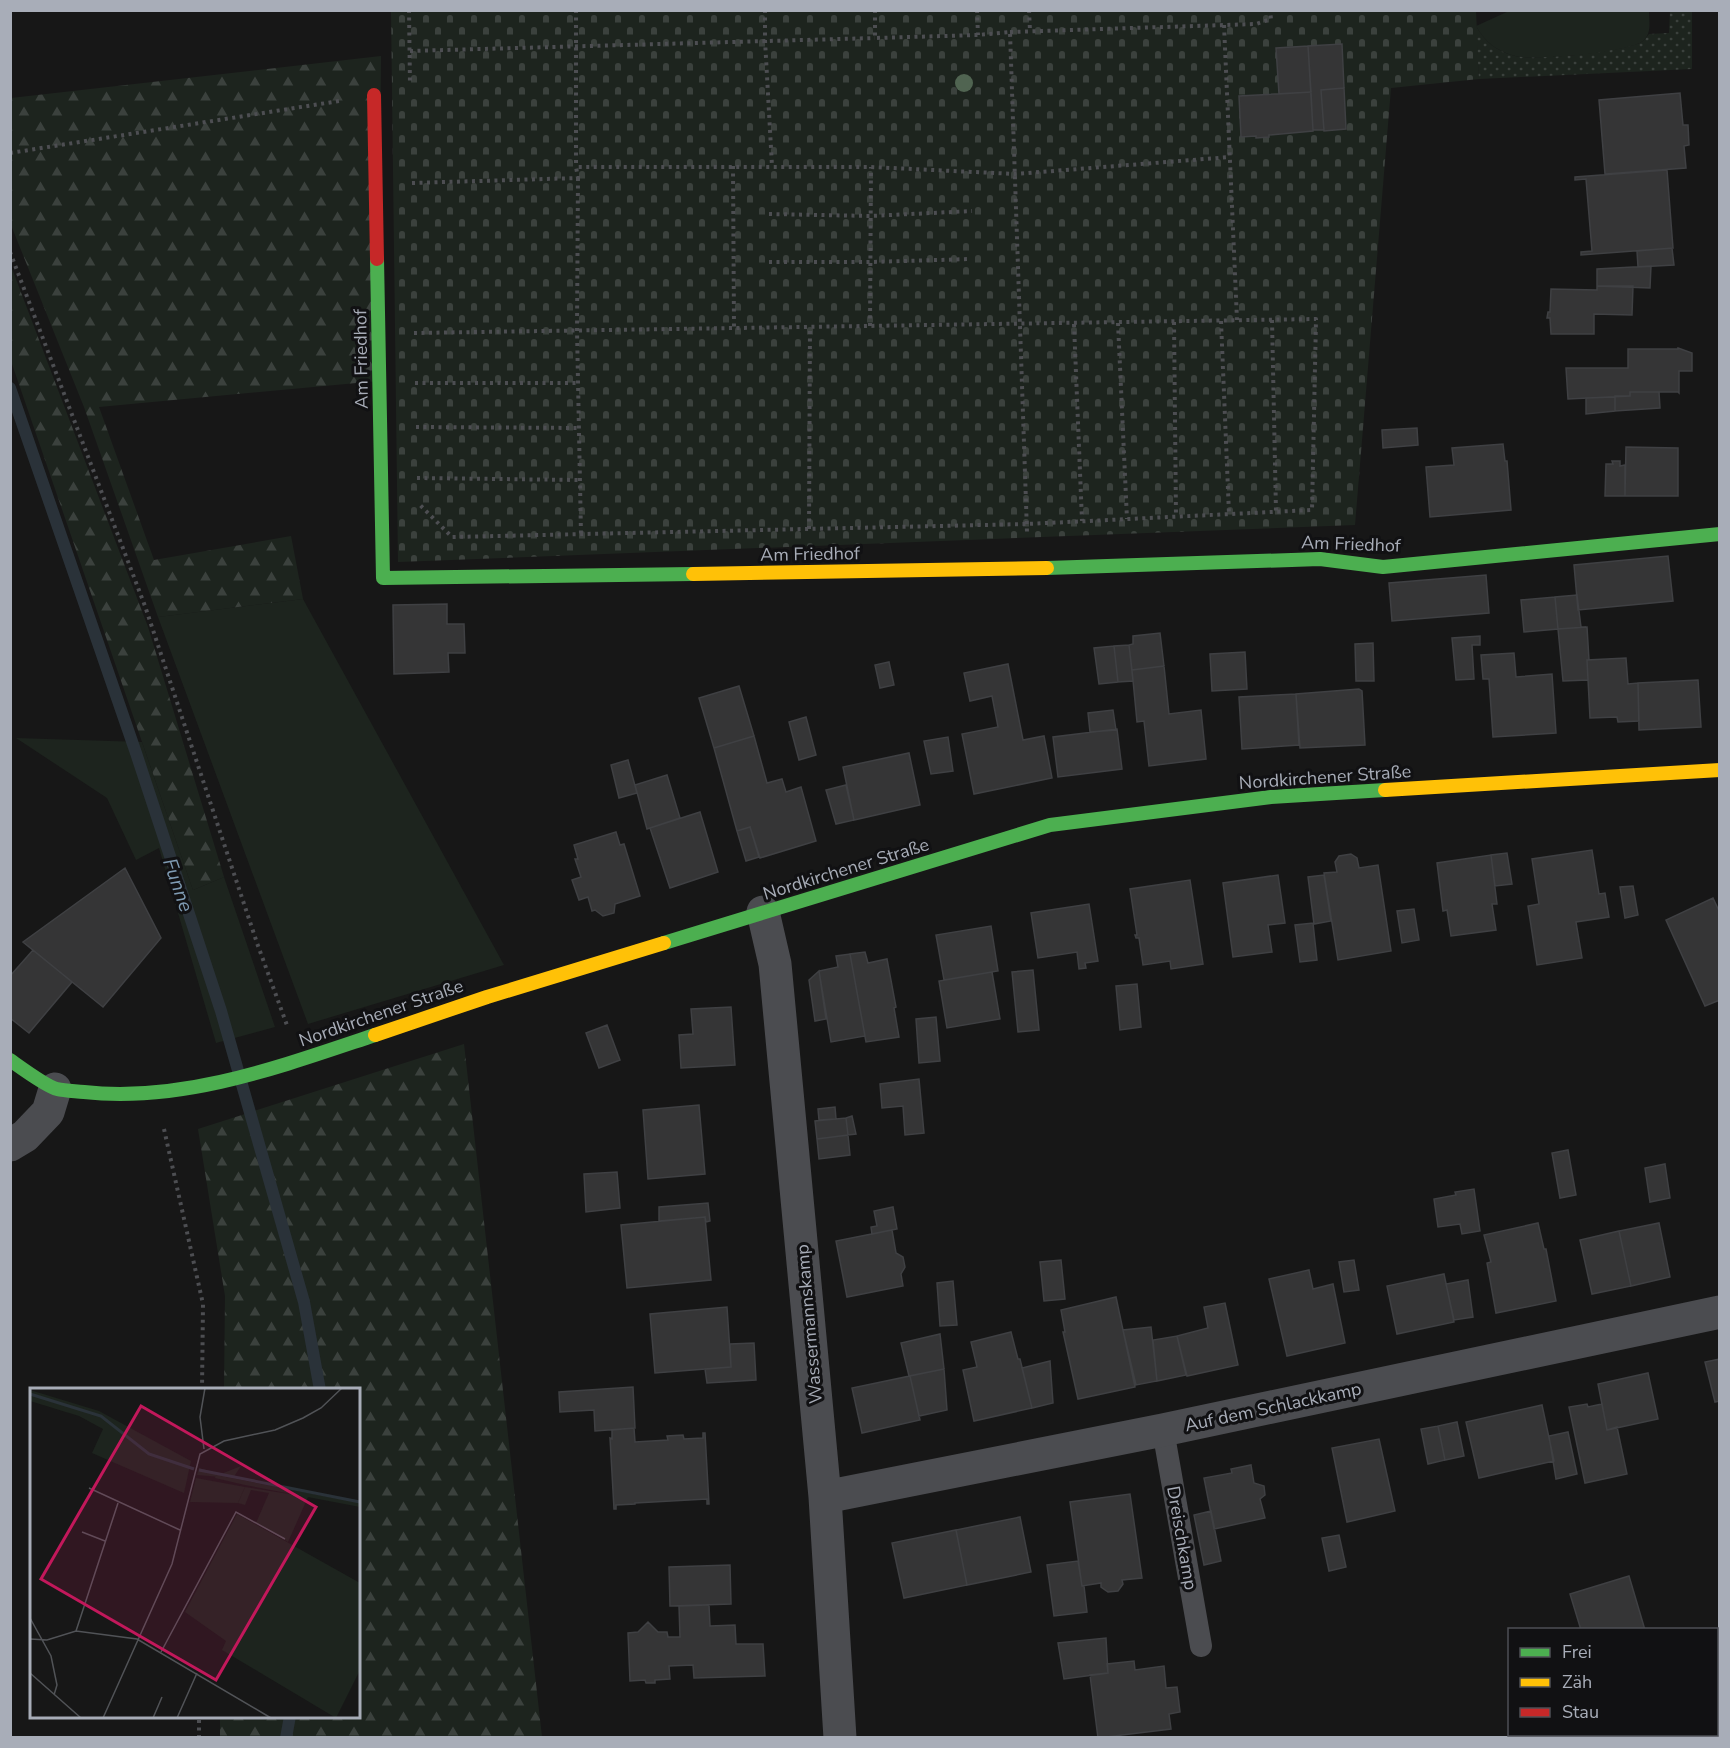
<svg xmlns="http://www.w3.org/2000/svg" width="1730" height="1748" font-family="'Nunito Sans',sans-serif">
<defs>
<pattern id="forest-firs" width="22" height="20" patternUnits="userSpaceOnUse" patternTransform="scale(1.5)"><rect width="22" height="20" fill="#1d241e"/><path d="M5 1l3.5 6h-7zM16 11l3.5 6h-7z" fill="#3b413d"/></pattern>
<pattern id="cemetery-stones" width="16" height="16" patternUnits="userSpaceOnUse" patternTransform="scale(1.5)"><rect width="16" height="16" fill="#1d241e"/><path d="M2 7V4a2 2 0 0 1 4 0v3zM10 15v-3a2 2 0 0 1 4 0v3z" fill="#3b413d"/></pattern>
<pattern id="garden-dots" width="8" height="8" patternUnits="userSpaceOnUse" patternTransform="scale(1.5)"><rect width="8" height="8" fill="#1d241e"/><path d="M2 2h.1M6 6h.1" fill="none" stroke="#3b413d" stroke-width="1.8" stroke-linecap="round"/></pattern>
</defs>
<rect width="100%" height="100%" fill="#171717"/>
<!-- grass -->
<path fill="#1d241e" d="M 1509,11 L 1649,11 C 1649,21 1652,34 1643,41 C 1628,53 1534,61 1515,56 C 1496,51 1485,42 1476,26 Z
M 303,599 L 504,965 L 308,1024 L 158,617 Z
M 16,738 L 142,742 L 193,890 L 224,877 L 275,1027 L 216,1043 L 159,848 L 136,860 L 107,798 Z"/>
<!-- forest -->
<path fill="url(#forest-firs)" d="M 381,56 L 378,381 L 99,407 L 154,560 L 291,536 L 303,599 L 158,617 L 84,407 L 11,225 L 11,98 Z
M 11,266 L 148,627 L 224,877 L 193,890 L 11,361 Z
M 464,1044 L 542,1737 L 220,1737 L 220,1717 L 358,1716 L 358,1390 L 224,1389 L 225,1296 L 198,1129 Z"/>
<!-- cemetery -->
<path fill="url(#cemetery-stones)" d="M 391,11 L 1476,11 L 1479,79 L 1391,88 L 1355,525 L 398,562 Z"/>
<!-- garden -->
<path fill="url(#garden-dots)" d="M 1670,11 L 1692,11 L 1692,69 L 1479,79 L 1476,26 C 1485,42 1496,51 1515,56 C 1533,61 1629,52 1643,41 C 1646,39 1647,36 1649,34 L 1669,33 Z"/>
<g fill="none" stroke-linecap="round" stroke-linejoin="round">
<!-- stream -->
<path stroke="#2a3239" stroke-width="12" d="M 10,388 L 136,753 L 221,1011 L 304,1302 L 320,1390
M 286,1738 L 290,1716"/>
</g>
<!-- building -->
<path fill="#353536" stroke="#3f4043" stroke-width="1.5" d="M 1342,44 L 1344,88 L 1321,90 L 1324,130 L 1313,130 L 1308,46 Z
M 1308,46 L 1311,92 L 1279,94 L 1276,48 Z
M 1344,88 L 1346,129 L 1324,131 L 1321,90 Z
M 1311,92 L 1313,131 L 1269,135 L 1269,137 L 1256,138 L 1256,136 L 1241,137 L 1239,96 Z
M 1680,93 L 1683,125 L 1688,125 L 1689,145 L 1684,146 L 1686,168 L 1605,174 L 1599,100 Z
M 1667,170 L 1673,248 L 1581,255 L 1581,252 L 1592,251 L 1586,179 L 1575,180 L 1575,177 Z
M 1672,248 L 1674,265 L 1638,267 L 1637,251 Z
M 1651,266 L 1650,288 L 1597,286 L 1597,269 Z
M 1597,286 L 1633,286 L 1632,315 L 1594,314 L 1594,334 L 1551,334 L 1550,318 L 1547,318 L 1548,312 L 1550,312 L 1551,289 L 1597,290 Z
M 1678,348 L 1692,353 L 1692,371 L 1679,371 L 1679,393 L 1678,392 L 1630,392 L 1630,396 L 1568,399 L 1566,368 L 1628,368 L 1628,349 L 1678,349 Z
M 1630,392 L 1659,392 L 1660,408 L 1615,411 L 1615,396 L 1630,396 Z
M 1615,397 L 1615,411 L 1586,414 L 1586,398 Z
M 1417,428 L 1418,445 L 1383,448 L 1382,430 Z
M 1503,444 L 1505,461 L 1507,461 L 1511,510 L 1430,517 L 1426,467 L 1454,465 L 1452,448 Z
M 1626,447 L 1678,448 L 1678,496 L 1625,496 Z
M 1612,461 L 1620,461 L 1620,466 L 1625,465 L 1625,496 L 1605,496 L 1606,464 L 1613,464 Z
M 1668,556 L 1673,601 L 1578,610 L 1574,565 Z
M 1486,575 L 1489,613 L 1392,621 L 1389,583 Z
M 1577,595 L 1581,627 L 1586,627 L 1558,629 L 1555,597 Z
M 1555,597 L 1558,629 L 1524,632 L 1521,600 Z
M 447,604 L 447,624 L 464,624 L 465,653 L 448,653 L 449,672 L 394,674 L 393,605 Z
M 1587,627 L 1589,660 L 1587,660 L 1588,680 L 1563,681 L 1558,629 Z
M 1160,633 L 1164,666 L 1132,670 L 1129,645 L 1133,644 L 1133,636 Z
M 1480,636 L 1480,645 L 1472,645 L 1474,679 L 1456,680 L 1452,638 Z
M 1373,643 L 1374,681 L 1356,681 L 1355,644 Z
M 1129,645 L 1133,681 L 1118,682 L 1114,646 Z
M 1114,646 L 1118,682 L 1099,684 L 1094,648 Z
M 1245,652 L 1247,689 L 1212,691 L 1210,654 Z
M 1514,653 L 1516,677 L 1552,674 L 1556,733 L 1493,737 L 1489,679 L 1483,679 L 1481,655 Z
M 1626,658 L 1628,684 L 1638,683 L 1639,721 L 1618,722 L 1617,717 L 1590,718 L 1587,660 Z
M 889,662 L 894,685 L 880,688 L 875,665 Z
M 1008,664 L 1023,740 L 1044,736 L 1052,778 L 974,794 L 962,734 L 998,727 L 992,696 L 970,701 L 964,673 Z
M 1164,666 L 1169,714 L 1201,710 L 1206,759 L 1149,766 L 1144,721 L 1137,722 L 1132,670 Z
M 1698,680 L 1701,727 L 1639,730 L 1638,683 Z
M 739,686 L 754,736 L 714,748 L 699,698 Z
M 1359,689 L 1362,691 L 1365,745 L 1300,748 L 1296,694 Z
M 1296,694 L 1299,745 L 1242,749 L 1239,697 Z
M 1113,710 L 1116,730 L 1090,732 L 1088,713 Z
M 806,717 L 816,755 L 799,760 L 789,722 Z
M 1117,729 L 1122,769 L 1058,777 L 1053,737 Z
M 754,736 L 767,783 L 782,779 L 786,792 L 801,787 L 816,841 L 760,858 L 750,827 L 737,831 L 714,748 Z
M 948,737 L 953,771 L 931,774 L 924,741 Z
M 909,753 L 920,805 L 854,820 L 843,767 Z
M 628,760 L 637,793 L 619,798 L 611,765 Z
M 667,775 L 680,818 L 647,829 L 635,785 Z
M 846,785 L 854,820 L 836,824 L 826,790 Z
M 700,812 L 718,872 L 670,888 L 650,828 Z
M 750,827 L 759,857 L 746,861 L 737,831 Z
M 616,832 L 620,845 L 624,844 L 640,896 L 615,904 L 614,913 L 603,916 L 595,910 L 592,911 L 588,897 L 579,900 L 572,880 L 581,877 L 575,859 L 578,859 L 574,845 Z
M 1592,850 L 1599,894 L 1605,893 L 1609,917 L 1576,922 L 1582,958 L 1537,965 L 1528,906 L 1539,904 L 1532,859 Z
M 1507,853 L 1512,884 L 1495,886 L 1491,855 Z
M 1351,854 L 1357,858 L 1359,868 L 1378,865 L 1391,951 L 1338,960 L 1324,873 L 1337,872 L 1335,862 L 1339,856 Z
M 1491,855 L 1497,904 L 1492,904 L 1496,930 L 1451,936 L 1447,910 L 1443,911 L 1437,863 Z
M 125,868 L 161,938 L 103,1007 L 23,942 Z
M 1278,875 L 1285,923 L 1268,925 L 1272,952 L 1233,957 L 1223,883 Z
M 1324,875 L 1331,921 L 1314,924 L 1308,877 Z
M 1190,880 L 1203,964 L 1171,969 L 1170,961 L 1143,965 L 1139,938 L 1136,938 L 1135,935 L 1137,935 L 1130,889 Z
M 1633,886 L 1638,915 L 1625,918 L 1620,887 Z
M 1713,898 L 1720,913 L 1720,1000 L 1705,1006 L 1666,920 Z
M 1089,904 L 1098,961 L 1085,963 L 1086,968 L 1079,969 L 1077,952 L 1038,958 L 1031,913 Z
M 1414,909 L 1419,940 L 1402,943 L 1397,911 Z
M 1313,923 L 1317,960 L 1300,962 L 1295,925 Z
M 991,926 L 998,971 L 944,980 L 936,935 Z
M 33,950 L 72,982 L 29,1033 L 10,1018 L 10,976 Z
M 865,952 L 868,963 L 887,959 L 896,1007 L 894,1008 L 899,1037 L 866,1042 L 850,954 Z
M 850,954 L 865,1036 L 831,1042 L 819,971 L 838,967 L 836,956 Z
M 1033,970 L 1039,1030 L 1018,1032 L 1012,972 Z
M 819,971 L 826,1019 L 815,1021 L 809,980 Z
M 992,972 L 1000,1019 L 947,1028 L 939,981 Z
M 1137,984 L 1141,1027 L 1120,1030 L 1116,986 Z
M 731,1007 L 735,1065 L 681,1068 L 679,1035 L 693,1034 L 691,1009 Z
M 936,1017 L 940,1061 L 919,1063 L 916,1019 Z
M 607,1025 L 620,1060 L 599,1068 L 586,1033 Z
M 919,1079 L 924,1133 L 905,1135 L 903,1106 L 882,1108 L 880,1084 Z
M 699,1105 L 705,1174 L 648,1179 L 643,1110 Z
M 835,1107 L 836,1119 L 819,1120 L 818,1109 Z
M 852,1116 L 856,1134 L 848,1135 L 846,1118 Z
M 846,1118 L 848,1135 L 817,1139 L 815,1121 Z
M 848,1135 L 850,1155 L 819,1159 L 817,1139 Z
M 1568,1150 L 1576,1195 L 1560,1198 L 1552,1153 Z
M 1665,1164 L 1670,1198 L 1650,1202 L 1645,1168 Z
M 617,1172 L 620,1208 L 586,1212 L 584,1174 Z
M 1474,1189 L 1480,1231 L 1462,1234 L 1460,1224 L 1438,1227 L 1434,1199 L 1456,1195 L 1455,1192 Z
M 708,1203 L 710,1221 L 706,1222 L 705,1217 L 659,1221 L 659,1207 Z
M 893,1207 L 897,1229 L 872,1234 L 871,1227 L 877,1226 L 874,1211 Z
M 705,1217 L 711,1280 L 627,1288 L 621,1225 Z
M 1538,1223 L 1544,1249 L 1546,1249 L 1556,1301 L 1496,1313 L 1487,1263 L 1491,1262 L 1484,1235 Z
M 1659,1223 L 1670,1277 L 1631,1286 L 1619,1231 Z
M 892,1230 L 896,1253 L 903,1257 L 905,1267 L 901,1274 L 903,1286 L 847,1297 L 836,1241 Z
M 1619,1231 L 1631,1286 L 1592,1294 L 1580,1240 Z
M 1061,1260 L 1065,1299 L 1044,1301 L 1040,1262 Z
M 1354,1260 L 1359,1290 L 1344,1292 L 1339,1262 Z
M 1309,1270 L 1313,1289 L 1333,1284 L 1345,1343 L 1287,1356 L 1269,1279 Z
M 1444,1274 L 1454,1322 L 1397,1334 L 1387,1286 Z
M 1468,1280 L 1473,1317 L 1454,1320 L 1446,1284 Z
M 953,1281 L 957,1325 L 940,1326 L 937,1283 Z
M 1116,1297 L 1135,1387 L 1078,1399 L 1063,1332 L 1065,1332 L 1061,1310 Z
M 1225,1303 L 1238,1365 L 1187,1376 L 1177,1336 L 1208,1328 L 1204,1307 Z
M 727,1307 L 731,1367 L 655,1373 L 650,1314 Z
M 1151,1327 L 1157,1381 L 1136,1385 L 1123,1330 Z
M 1011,1332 L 1018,1359 L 1020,1359 L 1032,1408 L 974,1421 L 963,1370 L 977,1367 L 971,1342 Z
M 940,1334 L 944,1369 L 909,1376 L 901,1343 Z
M 1177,1336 L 1186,1375 L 1157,1381 L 1153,1340 Z
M 754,1343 L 756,1380 L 707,1383 L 705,1369 L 731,1367 L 730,1344 Z
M 1720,1359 L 1720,1401 L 1715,1402 L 1705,1362 Z
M 1050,1361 L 1053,1403 L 1032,1408 L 1022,1368 Z
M 944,1369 L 947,1410 L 919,1416 L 910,1376 Z
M 1648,1373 L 1658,1419 L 1607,1430 L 1598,1384 Z
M 910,1376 L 920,1420 L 862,1433 L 852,1388 Z
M 633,1387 L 635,1428 L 595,1431 L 594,1410 L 560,1412 L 559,1392 Z
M 1587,1404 L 1588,1407 L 1602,1404 L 1607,1430 L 1617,1427 L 1627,1474 L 1585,1483 L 1569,1407 Z
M 1542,1405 L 1554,1461 L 1479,1478 L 1466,1422 Z
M 1457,1422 L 1464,1456 L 1445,1460 L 1438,1426 Z
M 1438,1426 L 1445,1460 L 1428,1464 L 1421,1429 Z
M 634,1428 L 635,1442 L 668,1440 L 667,1436 L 683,1435 L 684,1439 L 703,1438 L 703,1433 L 705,1433 L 709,1504 L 707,1504 L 707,1499 L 635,1503 L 635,1504 L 616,1505 L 616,1509 L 614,1509 L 610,1438 L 612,1439 L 612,1430 Z
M 1568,1432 L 1577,1474 L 1556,1479 L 1549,1436 Z
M 1379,1439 L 1395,1511 L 1347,1522 L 1332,1448 Z
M 1251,1465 L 1254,1483 L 1264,1486 L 1265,1495 L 1260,1499 L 1265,1518 L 1214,1529 L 1204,1478 L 1232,1473 L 1231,1469 Z
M 1130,1494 L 1142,1578 L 1122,1580 L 1123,1584 L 1118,1591 L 1108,1592 L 1101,1587 L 1101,1583 L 1082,1586 L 1070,1502 Z
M 1211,1511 L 1221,1561 L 1204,1565 L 1194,1515 Z
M 1020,1517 L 1031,1572 L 967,1585 L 956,1530 Z
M 956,1530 L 967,1585 L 904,1598 L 892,1543 Z
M 1339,1535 L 1346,1567 L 1329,1571 L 1322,1538 Z
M 1078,1561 L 1082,1586 L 1084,1586 L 1087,1612 L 1054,1616 L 1047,1565 Z
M 730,1565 L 731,1604 L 670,1606 L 669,1567 Z
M 1629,1576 L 1645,1630 L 1581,1630 L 1570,1594 Z
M 709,1605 L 710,1626 L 735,1625 L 736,1644 L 763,1644 L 765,1676 L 694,1678 L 693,1665 L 669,1666 L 670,1679 L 655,1680 L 655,1683 L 646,1683 L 645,1680 L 630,1681 L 628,1633 L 638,1632 L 648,1622 L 658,1632 L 667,1632 L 668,1637 L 680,1637 L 679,1606 Z
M 1106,1638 L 1108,1673 L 1064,1679 L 1058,1643 Z
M 1134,1661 L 1135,1670 L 1164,1666 L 1166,1688 L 1177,1687 L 1180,1712 L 1169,1714 L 1171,1729 L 1098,1738 L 1090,1675 L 1108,1673 L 1107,1664 Z
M 1720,1694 L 1720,1733 L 1716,1727 L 1716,1695 Z
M 1594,1734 L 1623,1734 L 1624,1738 L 1585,1738 Z"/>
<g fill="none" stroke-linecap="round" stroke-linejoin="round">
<!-- path -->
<path stroke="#4d4e52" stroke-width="4" stroke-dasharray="3 4.5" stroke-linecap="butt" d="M 409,10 L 410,85
M 576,10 L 576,167
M 765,10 L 765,40 L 772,166
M 875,10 L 875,38 L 978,35 L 1010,32 L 1027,532
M 977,10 L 978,35
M 1029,10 L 1030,31
M 1224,25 L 1237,320
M 1010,32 L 1256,24 L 1271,19 L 1270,10
M 410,51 L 875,38
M 10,153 L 339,101
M 733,166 L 734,328
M 578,178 L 577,330 L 581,534
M 412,183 L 578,178 L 576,167 L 871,167 L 1015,174 L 1230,157
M 769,214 L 871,216 L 972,211
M 10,252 L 145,606 L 257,943 L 288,1028
M 769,262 L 870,262 L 971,259
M 1272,320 L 1276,512
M 1221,321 L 1229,514
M 1174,322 L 1176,517
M 1118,323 L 1127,519
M 1074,324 L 1082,521
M 870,326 L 871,167
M 414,333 L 1316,319 L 1312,510 L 1027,524 L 452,537 L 418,503
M 415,383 L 578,383
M 416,427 L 579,428
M 417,478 L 579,480
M 809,529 L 810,327
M 164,1129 L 203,1304 L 202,1390
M 199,1738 L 199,1716"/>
<!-- lane -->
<path stroke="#4b4c50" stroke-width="22" d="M 1163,1430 L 1201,1646"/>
<!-- street -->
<path stroke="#4b4c50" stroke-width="33" d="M 763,912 L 775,964 L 825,1497 L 840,1738
M 10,1145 L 25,1136 L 48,1112 L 55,1089
M 825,1497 L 1163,1430 L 1720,1312"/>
<!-- fast -->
<path stroke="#4caf50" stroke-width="14" d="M 377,259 L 383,578 L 693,574
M 1047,568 L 1320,559 L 1383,567 L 1720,534
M 664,943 L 1050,825 L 1271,797 L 1385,790
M 10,1060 C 20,1067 47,1087 57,1089 C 65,1091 75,1091 84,1092 C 183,1103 282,1066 375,1035"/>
<!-- slow -->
<path stroke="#ffc107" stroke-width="14" d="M 693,574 L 1047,568
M 1385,790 L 1720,770
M 375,1035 L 487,997 L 664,943"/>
<!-- jam -->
<path stroke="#c62828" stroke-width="14" d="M 374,95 L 377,259"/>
</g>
<!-- trees -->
<circle fill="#506451" cx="964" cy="83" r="9"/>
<g text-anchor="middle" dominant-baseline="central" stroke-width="6" stroke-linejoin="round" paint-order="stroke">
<!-- street labels -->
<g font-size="18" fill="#a8adb8" stroke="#111113">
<text transform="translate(361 359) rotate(-91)">Am Friedhof</text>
<text transform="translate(1351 544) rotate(2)">Am Friedhof</text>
<text transform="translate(810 554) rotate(-1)">Am Friedhof</text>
<text transform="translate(1325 777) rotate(-4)">Nordkirchener Straße</text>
<text transform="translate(846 869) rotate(-17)">Nordkirchener Straße</text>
<text transform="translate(381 1013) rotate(-19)">Nordkirchener Straße</text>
<text transform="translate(809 1324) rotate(-95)">Wassermannskamp</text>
<text transform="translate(1273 1407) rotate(-12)">Auf dem Schlackkamp</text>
<text transform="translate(1182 1538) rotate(80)">Dreischkamp</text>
</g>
<!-- water labels -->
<g font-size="20" font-style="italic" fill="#7f9bb3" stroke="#111113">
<text transform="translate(178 885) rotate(71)">Funne</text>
</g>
</g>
<!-- overview -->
<g transform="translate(30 1388)">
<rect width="330" height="330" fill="#171717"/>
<path d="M 211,78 L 203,90 L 167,87 L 169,80 L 191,86 ZM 166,90 L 215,99 L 208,115 L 160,114 Z" fill="#1d241e"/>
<path d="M 0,2 L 69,23 L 161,73 L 154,105 L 62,65 L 73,41 L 49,28 L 0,13 ZM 186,87 L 330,115 L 330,119 L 215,97 L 185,90 ZM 215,99 L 278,109 L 258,154 L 226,135 L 239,105 L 221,102 L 215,117 L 208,115 Z" fill="#1d241e"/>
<path d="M 207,126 L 330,195 L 330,282 L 306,330 L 192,262 L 196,253 L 155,224 Z" fill="#1d241e"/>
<path fill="none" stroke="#2a3239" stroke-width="3" d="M 0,6 L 71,28 L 119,66 L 164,81M 169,82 L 330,114"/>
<path fill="none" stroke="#515357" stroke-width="1.5" d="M 174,61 L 170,29 L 175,0M 59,100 L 150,142M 52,144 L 75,153M 0,230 L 21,268 L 27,297 L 24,307M 46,243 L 88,115M 0,251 L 17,252 L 46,243 L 107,251 L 241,330M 131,264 L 206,124 L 255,151M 0,285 L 51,330M 73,330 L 142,176 L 170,66 L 194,53 L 245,42 L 273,30 L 291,20 L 312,0M 123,330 L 132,309M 147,330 L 167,285"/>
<path fill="#c2185b" fill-opacity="0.15" stroke="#c2185b" stroke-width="3" d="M 111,18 L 286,119 L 186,292 L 11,191 Z"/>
<rect width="330" height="330" fill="none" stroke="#a8adb8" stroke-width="3"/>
</g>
<!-- border -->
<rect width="1730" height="1748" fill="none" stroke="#a8adb8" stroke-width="24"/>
<!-- legend -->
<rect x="1508" y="1628" width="210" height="108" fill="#111113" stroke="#4d4f55" stroke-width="1.5"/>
<rect x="1520" y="1648" width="30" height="9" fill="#4caf50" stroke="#4d4f55" stroke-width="1.5"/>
<text x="1562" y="1658" font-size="18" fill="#a8adb8">Frei</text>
<rect x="1520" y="1678" width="30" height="9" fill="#ffc107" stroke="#4d4f55" stroke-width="1.5"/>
<text x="1562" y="1688" font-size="18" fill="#a8adb8">Zäh</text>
<rect x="1520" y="1708" width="30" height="9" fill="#c62828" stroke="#4d4f55" stroke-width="1.5"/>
<text x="1562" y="1718" font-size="18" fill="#a8adb8">Stau</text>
</svg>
